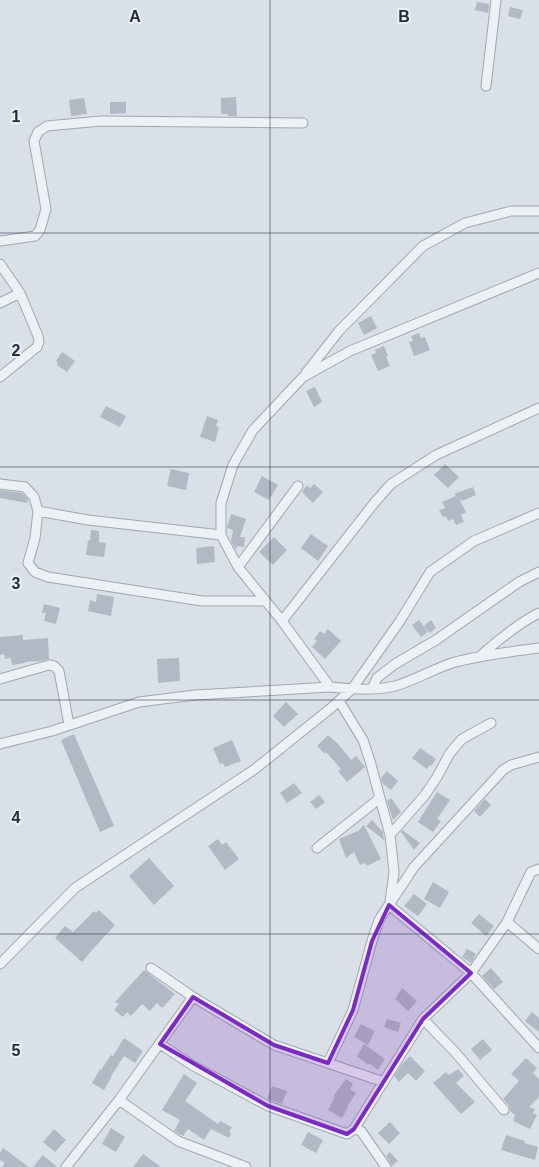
<svg xmlns="http://www.w3.org/2000/svg" width="539" height="1167" font-family="Arial,sans-serif">
<rect width="100%" height="100%" fill="#dae0e7"/>
<!-- building -->
<path fill="#b1b9c4" d="M 477,2 L 489,4 L 488,13 L 475,10 Z
M 510,7 L 523,10 L 520,19 L 508,16 Z
M 236,97 L 237,116 L 228,116 L 227,114 L 221,114 L 221,98 Z
M 84,98 L 87,114 L 71,116 L 69,100 Z
M 110,102 L 126,102 L 126,113 L 110,114 Z
M 371,316 L 377,328 L 364,335 L 358,323 Z
M 419,333 L 421,338 L 425,337 L 430,350 L 414,356 L 409,342 L 413,341 L 411,336 Z
M 384,346 L 388,356 L 386,357 L 390,366 L 378,371 L 371,355 L 376,353 L 375,350 Z
M 62,352 L 75,361 L 67,372 L 57,365 L 58,363 L 56,361 Z
M 315,387 L 322,402 L 314,407 L 306,391 Z
M 106,406 L 126,416 L 120,427 L 100,417 Z
M 207,416 L 218,420 L 216,426 L 219,427 L 215,442 L 200,437 Z
M 445,464 L 459,477 L 448,488 L 434,475 Z
M 171,469 L 189,473 L 186,490 L 167,486 Z
M 262,476 L 278,485 L 269,500 L 254,492 Z
M 314,484 L 323,492 L 313,503 L 302,492 L 307,485 L 310,488 Z
M 473,487 L 476,495 L 462,501 L 459,499 L 466,512 L 461,515 L 464,522 L 456,525 L 453,519 L 448,521 L 446,516 L 443,517 L 439,510 L 445,508 L 442,502 L 456,496 L 454,494 Z
M 0,490 L 22,493 L 28,499 L 27,503 L 0,498 Z
M 231,514 L 246,519 L 240,537 L 245,537 L 244,547 L 237,546 L 236,550 L 231,541 L 233,530 L 227,528 Z
M 91,530 L 99,531 L 99,542 L 106,543 L 104,557 L 86,555 L 88,540 L 90,541 Z
M 311,534 L 328,546 L 318,561 L 301,548 Z
M 274,537 L 287,550 L 273,565 L 259,552 Z
M 214,546 L 215,562 L 197,564 L 196,548 Z
M 97,594 L 114,597 L 111,616 L 88,611 L 90,600 L 96,602 Z
M 44,604 L 60,608 L 56,624 L 44,621 L 46,613 L 42,613 Z
M 419,620 L 428,632 L 421,637 L 412,625 Z
M 431,620 L 436,628 L 430,633 L 424,626 Z
M 328,629 L 341,641 L 325,659 L 312,647 L 317,641 L 314,639 L 320,631 L 324,634 Z
M 23,635 L 23,640 L 48,638 L 49,659 L 40,661 L 25,662 L 25,663 L 12,665 L 11,658 L 5,659 L 4,654 L 0,655 L 0,637 Z
M 179,658 L 180,681 L 158,683 L 157,659 Z
M 286,702 L 298,714 L 284,727 L 273,716 Z
M 74,734 L 114,826 L 100,832 L 61,740 Z
M 328,735 L 338,744 L 351,760 L 356,756 L 365,767 L 347,782 L 338,771 L 341,769 L 326,752 L 325,754 L 317,746 Z
M 232,740 L 241,761 L 225,767 L 223,763 L 220,764 L 213,748 Z
M 420,748 L 436,759 L 431,766 L 429,765 L 427,769 L 412,758 Z
M 387,771 L 398,781 L 391,790 L 383,784 L 381,778 Z
M 294,783 L 302,793 L 287,803 L 280,793 Z
M 437,792 L 450,800 L 437,819 L 441,821 L 433,832 L 418,822 Z
M 319,795 L 325,802 L 316,809 L 310,802 Z
M 391,798 L 401,812 L 393,820 L 387,801 Z
M 485,799 L 491,805 L 480,817 L 474,811 Z
M 372,820 L 383,832 L 384,840 L 366,826 Z
M 364,825 L 381,859 L 367,866 L 365,863 L 360,865 L 354,852 L 346,858 L 339,839 L 358,831 Z
M 402,830 L 420,843 L 414,850 L 401,832 Z
M 218,839 L 222,845 L 226,842 L 239,859 L 225,870 L 208,846 Z
M 149,858 L 174,886 L 154,905 L 129,876 Z
M 433,882 L 449,892 L 440,908 L 424,899 Z
M 414,894 L 427,904 L 418,916 L 404,906 Z
M 99,910 L 115,925 L 93,949 L 82,962 L 55,938 L 65,926 L 73,932 L 94,911 L 96,913 Z
M 479,914 L 494,926 L 486,936 L 471,923 Z
M 467,949 L 476,954 L 471,963 L 462,957 Z
M 491,968 L 503,982 L 494,989 L 482,976 Z
M 144,970 L 175,994 L 162,1008 L 157,1003 L 150,1011 L 142,1004 L 131,1016 L 127,1012 L 123,1017 L 114,1010 L 119,1004 L 115,1002 Z
M 402,988 L 417,1001 L 408,1011 L 395,999 Z
M 532,1012 L 539,1018 L 539,1032 L 525,1021 Z
M 387,1019 L 401,1023 L 398,1032 L 384,1027 Z
M 361,1024 L 375,1031 L 368,1045 L 354,1037 Z
M 124,1038 L 143,1051 L 135,1063 L 124,1056 L 111,1076 L 112,1076 L 104,1090 L 92,1083 L 100,1069 L 101,1070 L 111,1055 L 113,1056 Z
M 483,1039 L 492,1050 L 480,1060 L 471,1049 Z
M 364,1044 L 385,1059 L 378,1070 L 369,1063 L 368,1065 L 357,1056 Z
M 410,1056 L 425,1071 L 416,1081 L 408,1073 L 399,1082 L 394,1076 L 402,1064 Z
M 526,1058 L 537,1068 L 533,1073 L 539,1079 L 539,1097 L 529,1107 L 535,1109 L 533,1113 L 537,1115 L 530,1129 L 513,1121 L 515,1115 L 510,1111 L 509,1106 L 503,1099 L 519,1081 L 511,1074 Z
M 458,1069 L 464,1076 L 456,1083 L 475,1102 L 461,1114 L 433,1083 L 446,1072 L 449,1075 Z
M 184,1074 L 197,1083 L 185,1101 L 218,1124 L 220,1121 L 232,1127 L 229,1132 L 231,1133 L 229,1138 L 211,1129 L 204,1140 L 188,1129 L 183,1136 L 174,1131 L 180,1120 L 162,1110 Z
M 346,1079 L 353,1084 L 350,1089 L 356,1093 L 347,1107 L 348,1107 L 342,1118 L 328,1110 L 335,1096 L 334,1095 Z
M 272,1086 L 287,1091 L 282,1104 L 267,1099 Z
M 390,1122 L 400,1133 L 389,1144 L 378,1133 Z
M 111,1128 L 125,1137 L 116,1152 L 102,1144 Z
M 54,1129 L 66,1140 L 55,1152 L 43,1142 Z
M 308,1132 L 323,1140 L 316,1153 L 301,1145 Z
M 506,1135 L 525,1141 L 524,1143 L 538,1147 L 535,1160 L 501,1150 Z
M 3,1148 L 29,1167 L 2,1167 L 5,1163 L 0,1160 L 0,1153 Z
M 390,1152 L 398,1161 L 392,1166 L 386,1156 Z
M 143,1154 L 161,1167 L 133,1167 Z
M 43,1155 L 57,1167 L 33,1167 Z"/>
<g fill="none" stroke-linecap="round" stroke-linejoin="round">
<defs>
<path id="street" d="M 486,86 L 496,0
M 0,241 L 35,236 L 40,230 L 46,209 L 34,141 L 38,132 L 47,126 L 101,121 L 303,123
M 0,264 L 20,293 L 38,336 L 39,342 L 37,347 L 0,377
M 0,303 L 20,293
M 306,373 L 339,331 L 423,246 L 465,223 L 511,211 L 539,211
M 0,484 L 25,487 L 34,497 L 38,511 L 35,538 L 28,563 L 35,572 L 48,577 L 202,601 L 265,601
M 38,511 L 88,520 L 221,535
M 238,567 L 298,486
M 282,621 L 375,502 L 391,484 L 436,455 L 539,408
M 479,657 C 497,641 517,624 539,613
M 0,679 L 49,665 L 54,666 L 59,671 L 69,725
M 330,687 L 282,621 L 238,567 L 221,535 L 221,503 L 233,465 L 253,430 L 303,377 L 350,351 L 539,273
M 372,689 L 377,678 L 395,664 L 436,640 L 519,582 L 539,572
M 339,701 L 363,740 L 370,761 L 390,835 L 394,872 L 390,902
M 0,744 L 52,731 L 139,702 L 195,695 L 330,687 C 352,689 374,691 395,686 C 414,681 433,669 452,663 C 480,655 510,652 539,648
M 390,835 L 425,795 L 437,777 L 450,753 L 462,739 L 491,723
M 317,848 L 380,798
M 389,905 L 471,973 L 539,1048
M 507,922 L 539,949
M 0,964 L 75,888 L 255,769 L 331,708 L 352,689 L 400,621 L 430,572 L 474,541 L 539,513
M 151,968 L 193,997 L 274,1045 L 384,1082
M 423,1019 L 455,1052 L 504,1110
M 160,1044 L 192,1065 L 268,1106 L 347,1134 L 354,1129 L 423,1019 L 471,973 L 507,922 L 531,872 L 539,869
M 328,1063 L 353,1010 L 372,941 L 379,920 L 414,867 L 503,770 L 511,765 L 539,757
M 119,1100 L 178,1141 L 246,1167
M 354,1129 L 361,1131 L 386,1167
M 66,1167 L 119,1100 L 193,997"/>
</defs>
<!-- street casing -->
<use href="#street" stroke="#9fa7b1" stroke-width="11"/>
<!-- street -->
<use href="#street" stroke="#edf0f5" stroke-width="9"/>
</g>
<!-- marked area -->
<path fill="#7b2cbf" fill-opacity="0.2" stroke="#7b2cbf" stroke-width="4" stroke-linejoin="round" d="M 389,905 L 471,973 L 423,1019 L 354,1129 L 347,1134 L 268,1106 L 160,1044 L 193,997 L 274,1045 L 328,1063 L 353,1010 L 372,941 Z"/>
<!-- grid -->
<path fill="none" stroke="#232d3e" stroke-width="1" stroke-opacity="0.55" d="M 270,0 L 270,1167M 0,233 L 539,233M 0,467 L 539,467M 0,700 L 539,700M 0,934 L 539,934"/>
<g font-size="16" text-anchor="middle" font-weight="bold" fill="#232d3e" stroke="#eaeef5" stroke-width="4" stroke-linejoin="round" paint-order="stroke">
<text x="135" y="22">A</text>
<text x="404" y="22">B</text>
<text x="16" y="122">1</text>
<text x="16" y="356">2</text>
<text x="16" y="589">3</text>
<text x="16" y="823">4</text>
<text x="16" y="1056">5</text>
</g>
</svg>
